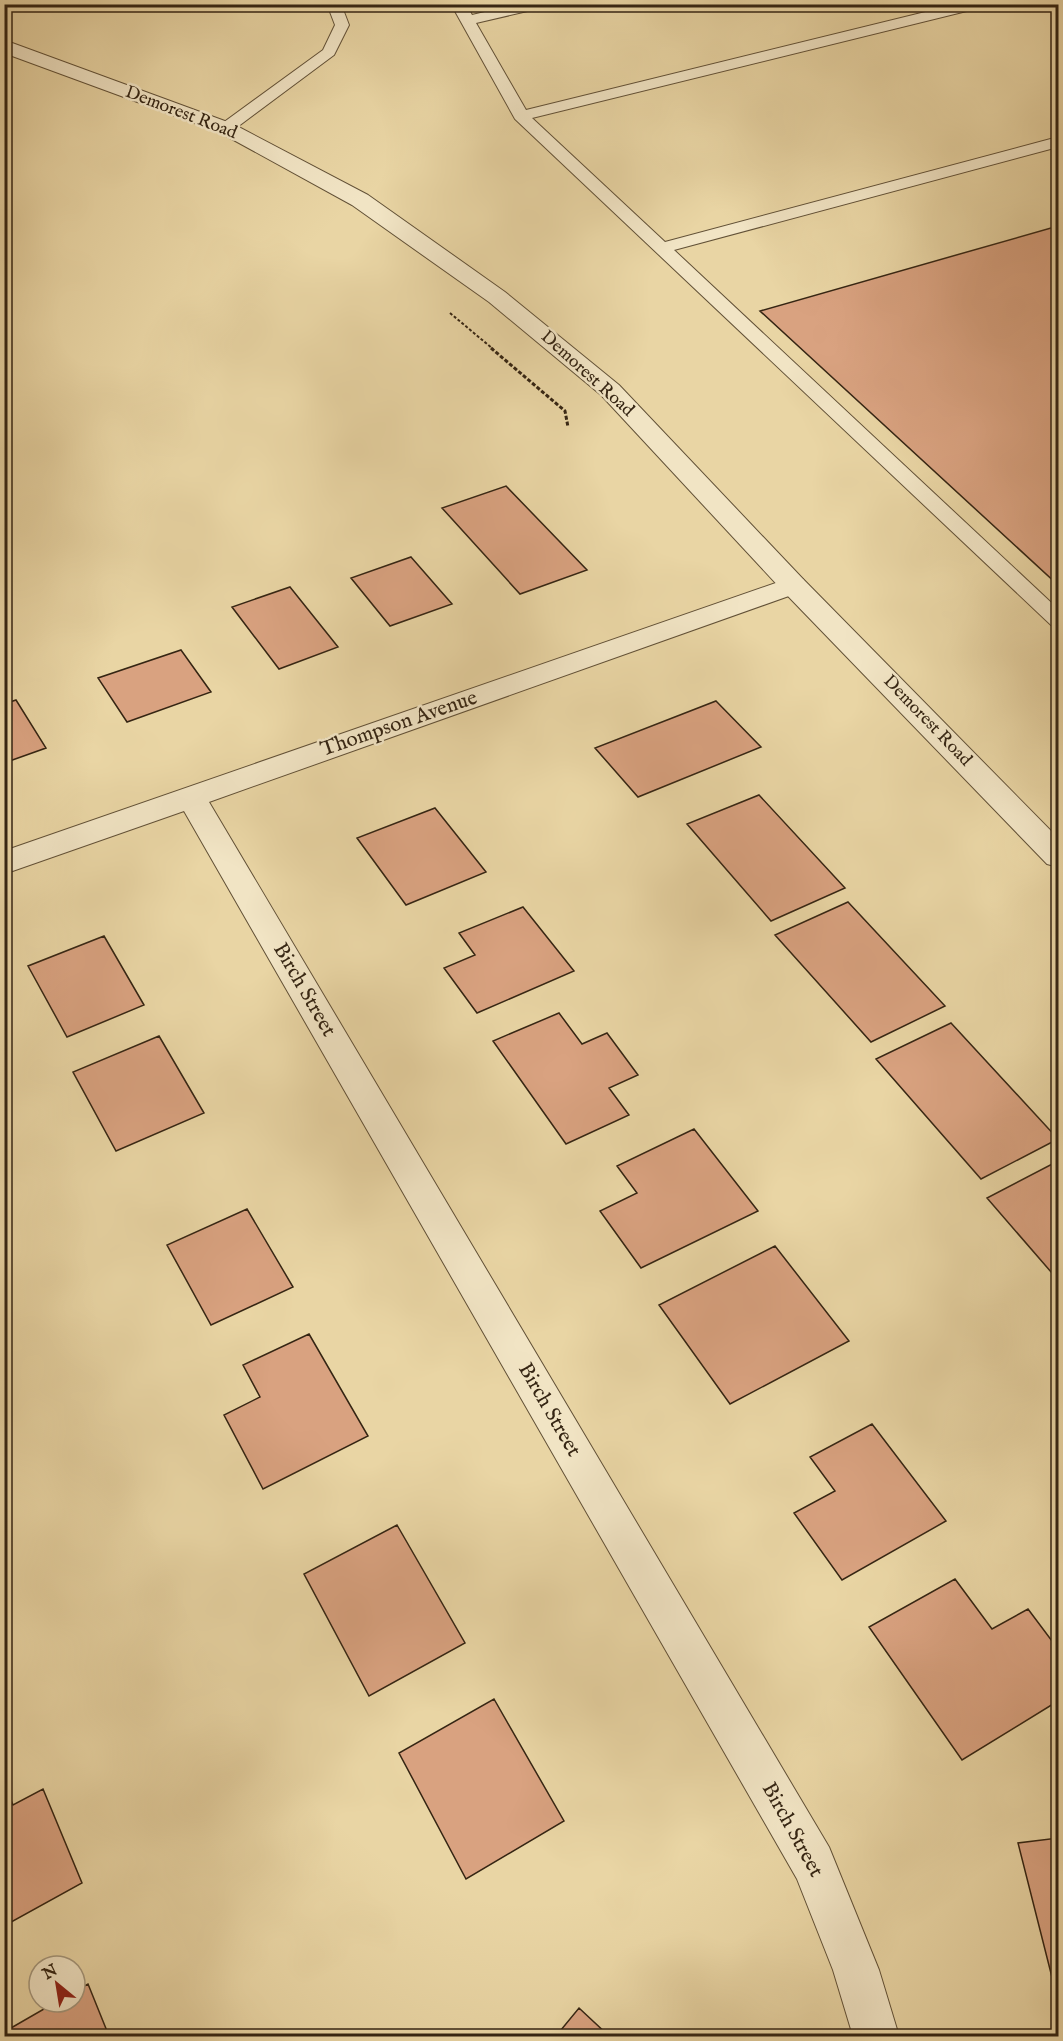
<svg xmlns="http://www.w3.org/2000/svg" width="1063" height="2041" font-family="'IM FELL English',serif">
<rect width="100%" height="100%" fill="#e9d5a4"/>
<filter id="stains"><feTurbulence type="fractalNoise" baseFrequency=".00333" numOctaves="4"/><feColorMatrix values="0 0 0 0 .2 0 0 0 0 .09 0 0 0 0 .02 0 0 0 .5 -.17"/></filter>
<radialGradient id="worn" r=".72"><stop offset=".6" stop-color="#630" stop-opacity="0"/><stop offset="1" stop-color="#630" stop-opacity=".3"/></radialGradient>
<!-- building -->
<path fill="#d9a280" stroke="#352513" stroke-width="1.5" d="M 1058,226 L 1058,585 L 760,311 Z
M 506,486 L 587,570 L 520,594 L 442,508 Z
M 411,557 L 452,604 L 390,626 L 351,578 Z
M 290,587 L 338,647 L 279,669 L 232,607 Z
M 181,650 L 211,692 L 127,722 L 98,678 Z
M 16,700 L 46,748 L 4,763 L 4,704 Z
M 716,701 L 761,747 L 638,797 L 595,748 Z
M 759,795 L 845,888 L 771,921 L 687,824 Z
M 435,808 L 486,872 L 406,905 L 357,838 Z
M 848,902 L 945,1006 L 871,1042 L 775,935 Z
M 523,907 L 574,971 L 477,1013 L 444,968 L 475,955 L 459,933 Z
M 104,936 L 144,1005 L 67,1037 L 28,966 Z
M 559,1013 L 582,1044 L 607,1033 L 638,1075 L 609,1088 L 629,1115 L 566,1144 L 493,1041 Z
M 951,1023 L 1058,1139 L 981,1179 L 876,1059 Z
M 159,1036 L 204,1113 L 116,1151 L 73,1072 Z
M 694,1129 L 758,1211 L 641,1268 L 600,1211 L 637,1193 L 617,1166 Z
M 1058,1161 L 1058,1280 L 987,1198 Z
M 247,1209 L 293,1287 L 211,1325 L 167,1245 Z
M 775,1246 L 849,1341 L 730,1404 L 659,1305 Z
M 309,1334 L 368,1436 L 263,1489 L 224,1415 L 260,1397 L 243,1365 Z
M 872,1424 L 946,1521 L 842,1580 L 794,1513 L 835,1491 L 810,1457 Z
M 397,1525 L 465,1643 L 369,1696 L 304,1574 Z
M 955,1579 L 992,1629 L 1028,1609 L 1058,1649 L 1058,1701 L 962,1760 L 869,1627 Z
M 494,1699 L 564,1821 L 466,1879 L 399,1753 Z
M 4,1783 L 13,1805 L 43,1789 L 82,1883 L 4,1926 Z
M 1058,1838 L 1058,2001 L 1018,1843 Z
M 88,1984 L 109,2036 L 4,2036 L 4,2032 L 56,2002 L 75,2002 L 75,1991 Z
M 579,2008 L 609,2036 L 556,2036 Z"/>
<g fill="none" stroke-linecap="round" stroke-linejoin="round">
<defs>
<path id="service" d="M 327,4 L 341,4 L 349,25 L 334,55 L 232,131 L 220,131 L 218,128 L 220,125 L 323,50 L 335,25 Z
M 451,4 L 466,4 L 472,15 L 519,4 L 547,4 L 545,7 L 476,23 L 526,110 L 958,4 L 985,4 L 983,7 L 532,118 L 665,242 L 1058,137 L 1058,147 L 674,250 L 1058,609 L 1058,627 L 1051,625 L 515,119 Z"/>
<path id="minor" d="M 793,577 L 803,579 L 806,585 L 803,591 L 209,802 L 829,1847 L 879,1970 L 899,2036 L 853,2036 L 833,1970 L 797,1879 L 184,811 L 4,874 L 4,851 Z"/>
<path id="tertiary" d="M 4,40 L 233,124 L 368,195 L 505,292 L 619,385 L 803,579 L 1058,838 L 1058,867 L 1047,864 L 783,591 L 601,395 L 489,302 L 352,205 L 219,132 L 4,53 Z"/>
</defs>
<!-- service casing -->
<use href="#service" stroke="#625137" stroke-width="2"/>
<!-- minor casing -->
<use href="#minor" stroke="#625137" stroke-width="2"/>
<!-- tertiary casing -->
<use href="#tertiary" stroke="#625137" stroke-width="2"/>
<!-- path-far1 -->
<path stroke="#352513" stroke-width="2" stroke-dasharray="3 2" stroke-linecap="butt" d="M 450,313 L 493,349"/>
<!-- path -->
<path stroke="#352513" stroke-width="3" stroke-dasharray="4 2" stroke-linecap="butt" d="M 491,348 L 565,411 L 568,427"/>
<!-- service -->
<use href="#service" fill="#f1e4c4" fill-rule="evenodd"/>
<!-- minor -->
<use href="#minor" fill="#f1e4c4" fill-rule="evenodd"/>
<!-- tertiary -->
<use href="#tertiary" fill="#f1e4c4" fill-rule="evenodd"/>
</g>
<g text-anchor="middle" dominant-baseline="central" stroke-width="5" stroke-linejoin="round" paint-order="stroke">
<!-- far-street labels -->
<g font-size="18" fill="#352513" stroke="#f1e4c4">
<text transform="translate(181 113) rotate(21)">Demorest Road</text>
<text transform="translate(587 374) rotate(42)">Demorest Road</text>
<text transform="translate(927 721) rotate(46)">Demorest Road</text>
</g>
<!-- street labels -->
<g font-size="21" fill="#352513" stroke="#f1e4c4">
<text transform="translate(399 724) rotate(-19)">Thompson Avenue</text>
<text transform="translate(304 990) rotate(60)">Birch Street</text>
<text transform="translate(549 1410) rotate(60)">Birch Street</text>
<text transform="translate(792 1830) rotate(61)">Birch Street</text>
</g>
</g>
<!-- margin -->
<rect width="1063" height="2041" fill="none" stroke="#e9d5a4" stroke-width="24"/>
<rect x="6" y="6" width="1051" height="2029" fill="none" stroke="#352513" stroke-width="3"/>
<rect x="12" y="12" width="1039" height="2017" fill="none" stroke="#352513" stroke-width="1.5"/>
<!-- north arrow -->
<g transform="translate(57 1984) rotate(330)"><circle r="28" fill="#f1e4c4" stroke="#a6987d" stroke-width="1.5"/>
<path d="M0-4.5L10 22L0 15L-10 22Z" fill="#8f2418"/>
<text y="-9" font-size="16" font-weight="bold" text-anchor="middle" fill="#352513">N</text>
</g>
<rect width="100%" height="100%" filter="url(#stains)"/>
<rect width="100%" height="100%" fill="url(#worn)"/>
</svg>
